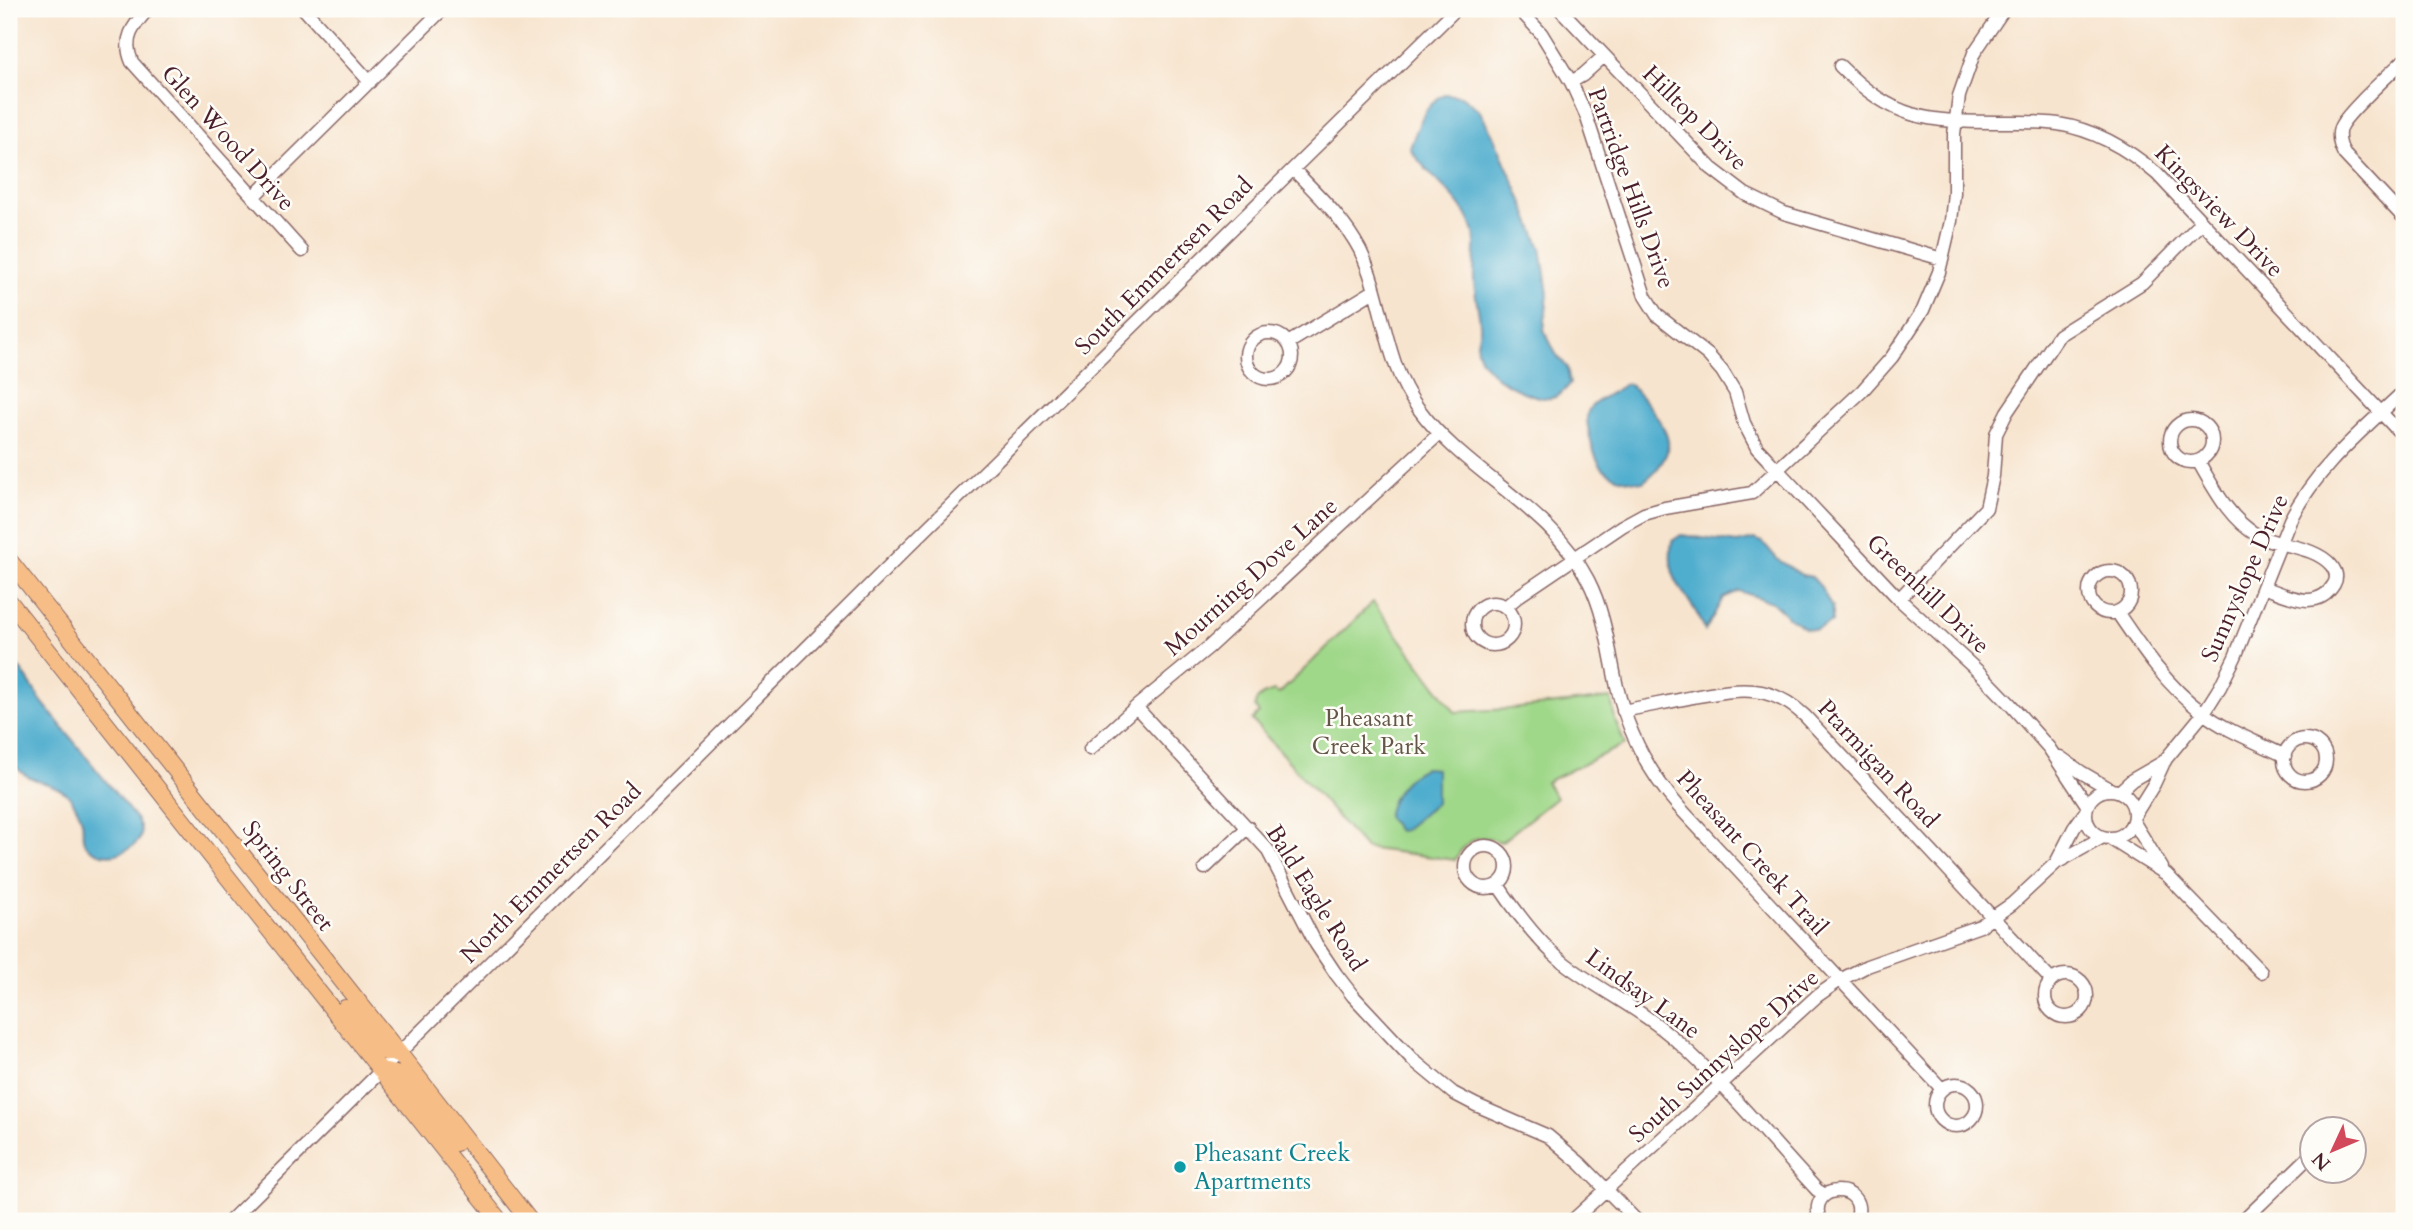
<svg xmlns="http://www.w3.org/2000/svg" width="2413" height="1230" font-family="Cardo,serif">
<rect width="100%" height="100%" fill="#fdfcf7"/>
<filter id="ink" filterUnits="userSpaceOnUse"><feTurbulence type="fractalNoise" baseFrequency=".0143" numOctaves="2"/><feDisplacementMap in="SourceGraphic" scale="14" xChannelSelector="R" yChannelSelector="G"/><feConvolveMatrix kernelMatrix="1 2 1 2 8 2 1 2 1" color-interpolation-filters="sRGB"/></filter>
<filter id="wash" filterUnits="userSpaceOnUse"><feTurbulence type="fractalNoise" baseFrequency=".00686" numOctaves="4" result="noise"/><feDisplacementMap in="SourceGraphic" scale="28" xChannelSelector="R" yChannelSelector="G"/><feGaussianBlur stdDeviation="1.57" result="paint"/><feColorMatrix in="noise" values="0 0 0 0 0 0 0 0 0 0 0 0 0 0 0 0 0 1.4 0 .05"/><feComposite in="paint" operator="in"/></filter>
<g filter="url(#wash)">
<rect width="100%" height="100%" fill="#f7e4ce"/>
<!-- green -->
<path fill="#a0d88a" stroke="#757c5a" stroke-width="2" d="M 1373,602 L 1455,712 L 1510,709 L 1611,698 L 1615,720 L 1625,744 L 1546,782 L 1556,798 L 1501,842 C 1478,833 1467,838 1455,860 L 1365,848 L 1252,720 L 1259,713 L 1255,707 L 1256,701 L 1263,695 L 1274,691 L 1279,694 Z"/>
<!-- water -->
<path fill="#50adce" stroke="#4d667c" stroke-width="2" d="M 1444,94 L 1461,96 L 1479,110 L 1492,133 L 1520,196 L 1541,248 L 1548,294 L 1544,330 L 1556,354 L 1567,367 L 1570,384 C 1556,401 1549,401 1529,394 C 1510,388 1483,371 1477,350 C 1475,343 1481,332 1480,324 C 1479,310 1475,296 1474,281 C 1473,266 1477,248 1474,233 C 1466,198 1427,178 1410,148 C 1418,127 1423,106 1444,94 Z
M 1627,383 C 1641,394 1665,423 1668,441 C 1670,457 1655,473 1643,482 C 1605,478 1597,470 1589,433 C 1588,424 1584,415 1591,407 C 1601,397 1616,391 1627,383 Z
M 1681,535 L 1737,543 L 1754,539 L 1763,542 L 1777,559 L 1802,575 L 1812,577 L 1821,587 L 1832,608 L 1832,622 L 1815,630 L 1805,628 L 1788,617 L 1772,602 L 1739,591 L 1723,598 L 1705,631 C 1693,594 1664,587 1672,541 Z
M 9,659 L 22,671 L 42,702 L 137,820 C 139,825 142,830 141,835 C 140,841 136,844 131,847 C 117,857 101,858 87,846 C 80,840 84,829 82,821 C 80,813 75,804 70,797 C 55,781 28,784 15,765 C 4,747 9,682 9,659 Z
M 1425,768 L 1436,769 L 1436,803 L 1404,830 L 1398,831 L 1387,816 C 1392,795 1404,777 1425,768 Z"/>
</g>
<g filter="url(#ink)">
<g fill="none" stroke-linecap="round" stroke-linejoin="round">
<defs>
<path id="minor" d="M 148,9 C 133,26 122,39 132,62 L 302,251
M 304,9 L 370,82
M 1519,9 L 1541,33 L 1571,82
M 1560,9 L 1711,168 L 1745,194 L 1784,213 L 1942,259
M 1604,56 L 1583,75 L 1571,82 L 1586,115 L 1645,296 L 1657,315 L 1708,355 L 1722,371 L 1735,392 L 1744,423 L 1757,448 L 1899,599 L 1981,674 L 2010,704 L 2049,748 L 2087,805
M 2404,60 C 2391,73 2345,114 2340,128 C 2337,137 2340,146 2344,154 L 2404,218
M 1840,66 C 1894,120 1926,122 1999,122 C 2019,122 2039,121 2058,124 C 2096,130 2128,149 2157,174 L 2404,437
M 1293,169 C 1317,194 1344,219 1360,250 C 1385,301 1383,361 1418,408 C 1466,474 1550,506 1588,580 C 1605,613 1609,650 1617,687 C 1628,732 1648,772 1679,807 L 1942,1089
M 253,197 L 443,9
M1246 356a23 23 0 1 1 46 0a23 23 0 1 1-46 0Z
M 1288,343 L 1374,291
M2170 441a21 21 0 1 1 42 0a21 21 0 1 1-42 0Z
M 2198,461 C 2214,488 2229,519 2257,535 C 2279,547 2313,545 2331,565 C 2336,571 2338,577 2334,584 C 2317,613 2287,595 2263,587
M2089 592a21 21 0 1 1 42 0a21 21 0 1 1-42 0Z
M 1899,599 L 1986,508 L 1993,476 L 1996,434 L 2007,412 L 2059,335 L 2142,283 L 2202,222
M1472 624a21 21 0 1 1 42 0a21 21 0 1 1-42 0Z
M 1507,608 L 1509,604 L 1520,595 L 1622,526 L 1644,514 L 1665,508 L 1752,493 L 1862,391 L 1892,357 L 1923,310 L 1939,272 L 1951,221 L 1954,193 L 1954,134 L 1959,96 L 1974,53 L 2004,9
M 2117,612 C 2142,649 2166,685 2202,712 C 2226,731 2257,742 2285,756
M 1136,707 L 1267,849 L 1316,944 L 1336,974 L 1353,996 L 1413,1060 L 1453,1093 L 1476,1105 L 1548,1136 L 1581,1164 L 1637,1221
M 1623,711 C 1646,706 1670,702 1693,697 C 1738,689 1769,682 1805,716 L 2051,980
M2284 760a21 21 0 1 1 42 0a21 21 0 1 1-42 0Z
M 1090,749 L 1136,707 L 1209,647 L 1439,434
M 2060,757 L 2081,772 L 2110,789
M2086 814a24 24 0 1 1 48 0a24 24 0 1 1-48 0Z
M 2120,791 L 2132,780 L 2165,761
M 2134,816 L 2154,784 L 2165,760 L 2203,714 L 2220,687 L 2235,657 L 2290,520 C 2317,467 2362,431 2404,391
M 2133,821 L 2162,868
M 2109,838 L 2166,874 L 2261,972
M1465 867a21 21 0 1 1 42 0a21 21 0 1 1-42 0Z
M 2056,863 L 2074,828 L 2086,811
M 1205,868 L 1248,827
M 1498,885 C 1516,912 1538,942 1563,962 C 1600,991 1643,1010 1678,1042 C 1728,1087 1771,1141 1817,1190 L 1825,1195
M2045 996a21 21 0 1 1 42 0a21 21 0 1 1-42 0Z
M1935 1105a21 21 0 1 1 42 0a21 21 0 1 1-42 0Z
M 230,1221 L 906,549 L 1456,9
M 1572,1221 L 1817,996 L 1840,980 L 1867,966 L 1980,926 L 2012,904 L 2056,863 L 2103,837
M 1820,1221 C 1805,1181 1871,1181 1856,1221
M 2243,1221 L 2312,1154"/>
<path id="major" d="M 9,560 L 399,1053 L 530,1221
M 9,601 L 500,1221
M 345,1008 L 376,1046 L 388,1053 L 399,1053
M 381,1071 L 401,1075 L 456,1143"/>
</defs>
<!-- minor casing -->
<use href="#minor" stroke="#876464" stroke-width="15"/>
<!-- major casing -->
<use href="#major" stroke="#876464" stroke-width="18"/>
<!-- minor -->
<use href="#minor" stroke="#fff" stroke-width="12"/>
<!-- major -->
<use href="#major" stroke="#f6be86" stroke-width="16"/>
</g>
</g>
<!-- markers -->
<circle fill="#0f9aa8" stroke="#fdfcf7" stroke-width="2.5" cx="1180" cy="1167" r="7"/>
<g text-anchor="middle" dominant-baseline="central" stroke-width="5" stroke-linejoin="round" paint-order="stroke">
<!-- street labels -->
<g font-size="24" fill="#4a1f2b" stroke="#fdfcf7">
<text transform="translate(1695 118) rotate(45)">Hilltop Drive</text>
<text transform="translate(228 138) rotate(48)">Glen Wood Drive</text>
<text transform="translate(1631 188) rotate(70)">Partridge Hills Drive</text>
<text transform="translate(2219 211) rotate(46)">Kingsview Drive</text>
<text transform="translate(1164 266) rotate(-45)">South Emmertsen Road</text>
<text transform="translate(1251 577) rotate(-42)">Mourning Dove Lane</text>
<text transform="translate(2245 578) rotate(-66)">Sunnyslope Drive</text>
<text transform="translate(1928 594) rotate(44)">Greenhill Drive</text>
<text transform="translate(1878 764) rotate(47)">Ptarmigan Road</text>
<text transform="translate(1752 853) rotate(48)">Pheasant Creek Trail</text>
<text transform="translate(551 873) rotate(-45)">North Emmertsen Road</text>
<text transform="translate(288 876) rotate(52)">Spring Street</text>
<text transform="translate(1316 898) rotate(58)">Bald Eagle Road</text>
<text transform="translate(1643 994) rotate(36)">Lindsay Lane</text>
<text transform="translate(1724 1056) rotate(-42)">South Sunnyslope Drive</text>
</g>
<!-- park labels -->
<g font-size="24" fill="#645648" stroke="#fdfcf7">
<text x="1369" y="718">Pheasant<tspan x="1369" dy="28">Creek Park</tspan></text>
</g>
<!-- culture labels -->
<g font-size="24" fill="#0d838f" stroke="#fdfcf7" text-anchor="start">
<text x="1194" y="1153">Pheasant Creek<tspan x="1194" dy="28">Apartments</tspan></text>
</g>
</g>
<!-- margin -->
<rect width="2413" height="1230" fill="none" stroke="#fdfcf7" stroke-width="35"/>
<!-- north arrow -->
<g transform="translate(2333 1150) rotate(226)"><circle r="33" fill="#fdfcf7" stroke="#b5a4a5" stroke-width="2"/>
<path d="M0-5L12 26L0 18L-12 26Z" fill="#d1495b"/>
<text y="-10" font-size="19" font-weight="bold" text-anchor="middle" fill="#4a1f2b">N</text>
</g>
</svg>
